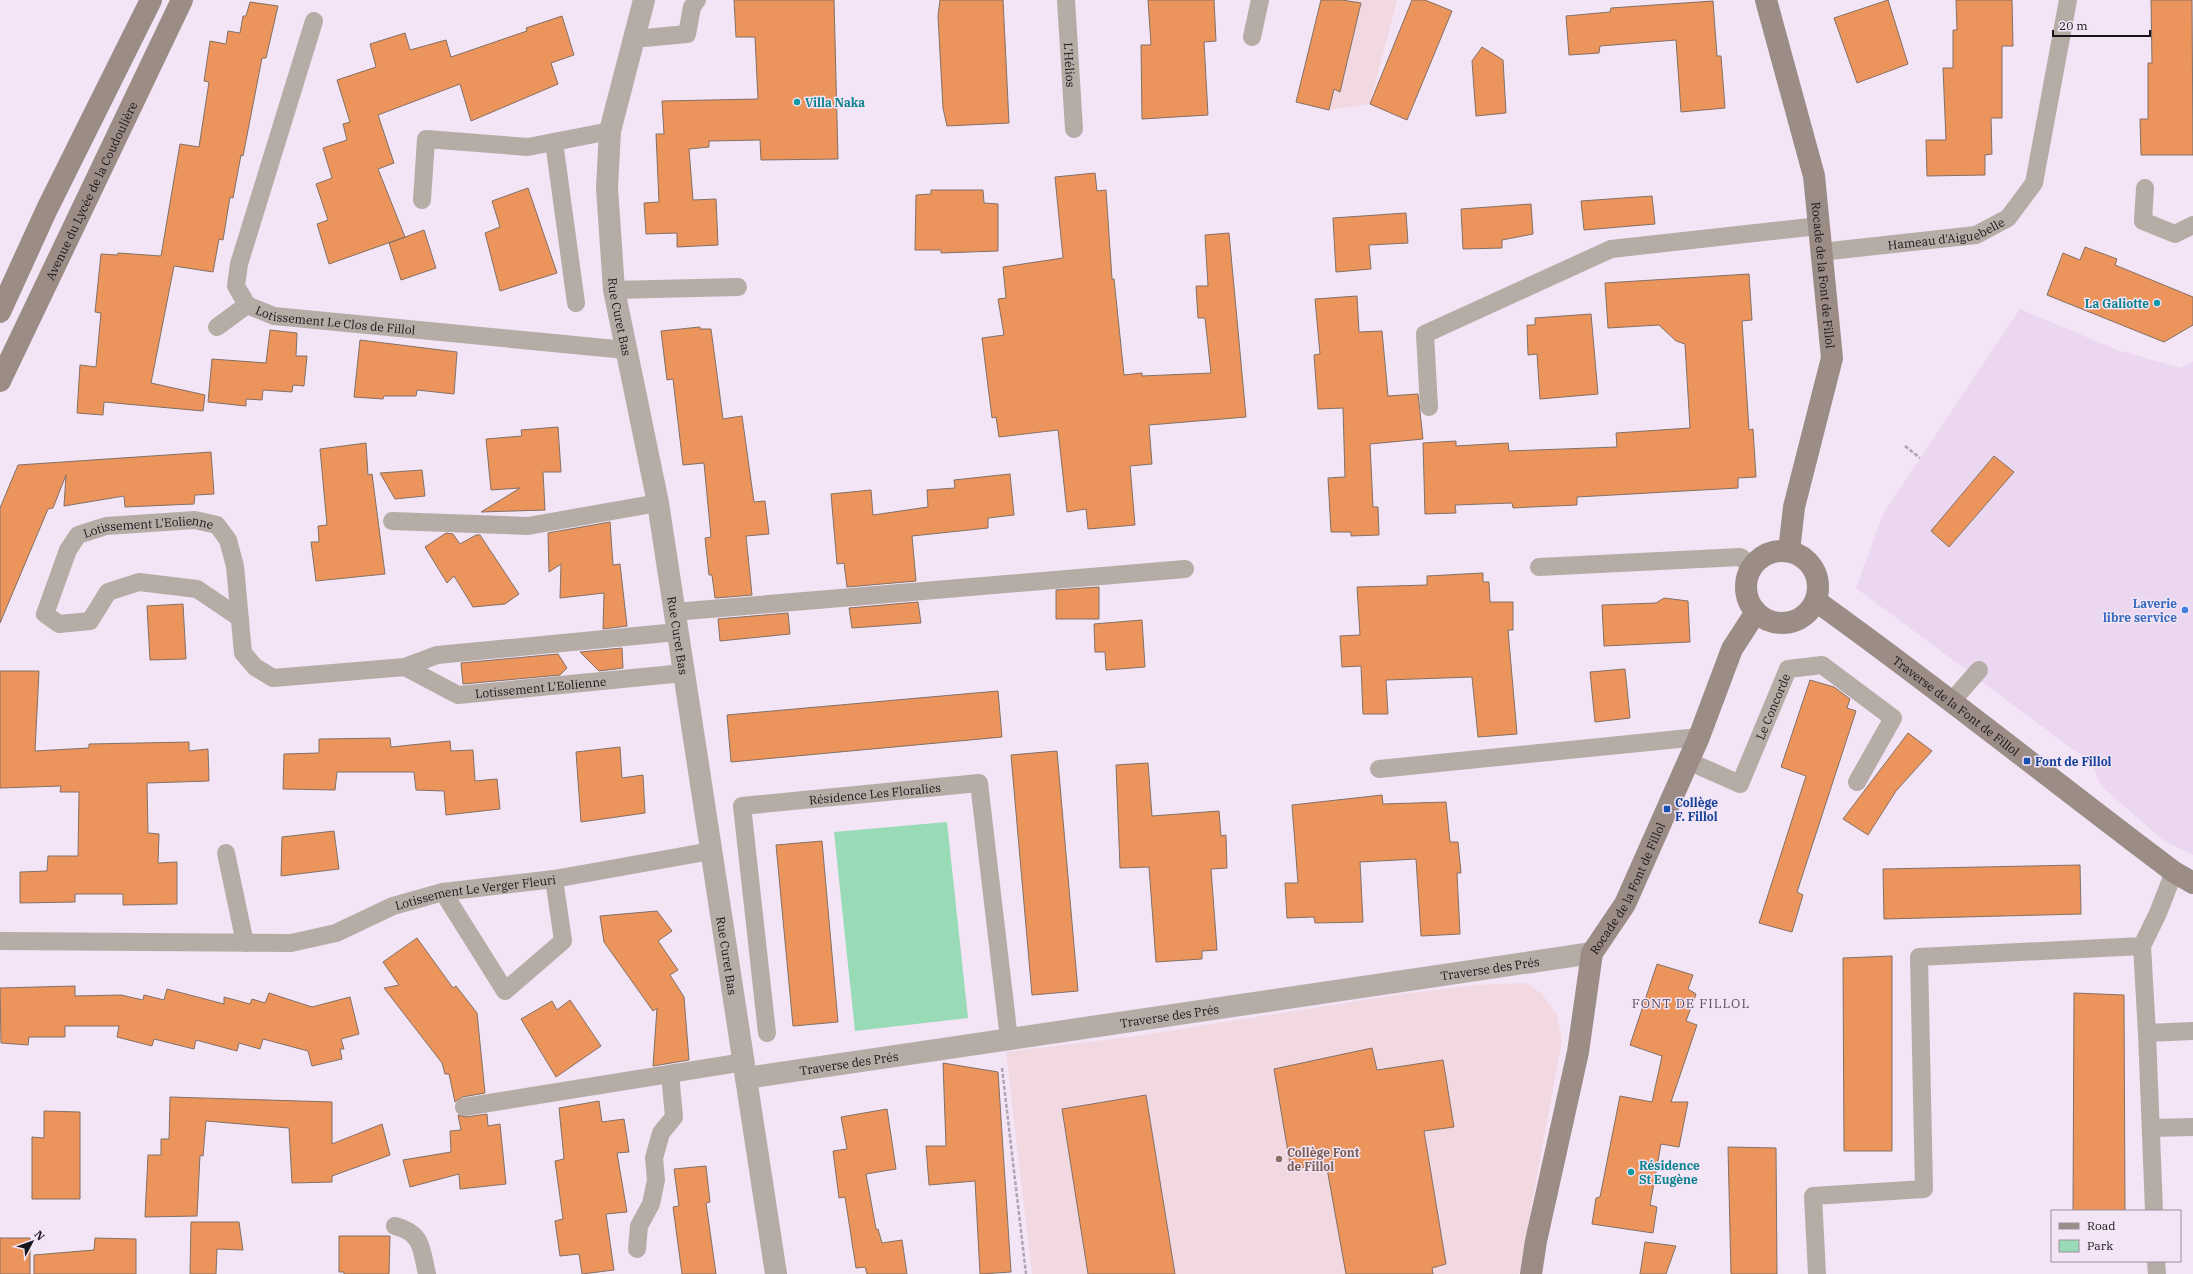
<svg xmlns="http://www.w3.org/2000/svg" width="2193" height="1274" font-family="'IBM Plex Serif',serif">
<rect width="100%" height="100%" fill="#f3e4f6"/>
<!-- built -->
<path fill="#ecd7f0" d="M 2020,309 L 2117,350 L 2180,368 L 2193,361 L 2193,855 L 2164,841 L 2101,786 L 2091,763 L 1856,588 L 1883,514 Z"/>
<!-- education -->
<path fill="#f2d8e0" d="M 1354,0 L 1397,0 L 1370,104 L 1329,110 Z
M 1526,983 L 1542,994 L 1557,1015 L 1562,1040 L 1519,1274 L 1032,1274 L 1006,1052 L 1130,1037 L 1396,995 L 1475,985 Z"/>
<!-- green -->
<path fill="#98dbb6" d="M 947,822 L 968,1018 L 855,1031 L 834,832 Z"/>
<!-- building -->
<path fill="#eb945c" stroke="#847065" d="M 734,0 L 834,0 L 838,159 L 761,160 L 760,140 L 709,141 L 709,147 L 689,149 L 693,200 L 716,199 L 718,245 L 677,247 L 677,233 L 646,234 L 644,203 L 659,202 L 656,134 L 664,134 L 662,101 L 758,99 L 755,37 L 736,37 Z
M 940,0 L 1003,0 L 1009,123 L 947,126 L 943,108 L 938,16 Z
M 1148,0 L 1214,0 L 1216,41 L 1204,42 L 1208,115 L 1142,119 L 1141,45 L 1151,45 Z
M 1321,0 L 1342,0 L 1361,3 L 1340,92 L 1334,89 L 1329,110 L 1296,102 Z
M 1412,0 L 1425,0 L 1452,11 L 1407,120 L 1370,104 Z
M 1888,0 L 1908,64 L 1857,83 L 1834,18 Z
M 1956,0 L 2012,0 L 2013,46 L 2002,46 L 2002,118 L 1991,118 L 1992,154 L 1985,155 L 1985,175 L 1927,176 L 1926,140 L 1946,140 L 1943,68 L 1953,68 L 1953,30 L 1957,30 Z
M 2151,0 L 2192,0 L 2193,155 L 2141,155 L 2140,119 L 2148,119 L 2148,63 L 2152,63 Z
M 1713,1 L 1717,56 L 1721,56 L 1725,108 L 1681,112 L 1676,40 L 1600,46 L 1599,53 L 1569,55 L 1566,16 L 1610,12 L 1611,8 Z
M 250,2 L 278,6 L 266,58 L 262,58 L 243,156 L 241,155 L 233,198 L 230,197 L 223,240 L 219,239 L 213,272 L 174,266 L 151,383 L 205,395 L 203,411 L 104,402 L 103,415 L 77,413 L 80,365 L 96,367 L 101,313 L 95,312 L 101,254 L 117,255 L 118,253 L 161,256 L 180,144 L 199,147 L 209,82 L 204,81 L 210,41 L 226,44 L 228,31 L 240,33 L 243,16 L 246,16 Z
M 562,16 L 574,55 L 551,63 L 558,84 L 471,121 L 460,84 L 378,115 L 394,163 L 378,169 L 405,237 L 329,264 L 317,224 L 328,220 L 316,184 L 332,178 L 323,148 L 347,140 L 343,124 L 350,122 L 337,80 L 376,67 L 370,44 L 405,33 L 410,50 L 446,40 L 451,57 L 527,31 L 526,28 Z
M 1482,47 L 1503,60 L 1506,113 L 1476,116 L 1472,61 Z
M 1095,173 L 1097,191 L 1106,190 L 1112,279 L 1114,279 L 1124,375 L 1142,373 L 1142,376 L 1211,373 L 1205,318 L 1198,318 L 1196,286 L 1208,286 L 1205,235 L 1229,233 L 1246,417 L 1149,425 L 1152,464 L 1130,466 L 1135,525 L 1088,529 L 1086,509 L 1067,512 L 1058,430 L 999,437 L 996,417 L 992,418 L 982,338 L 1004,335 L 998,299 L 1006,298 L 1003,267 L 1063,258 L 1055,177 Z
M 528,188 L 557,273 L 500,291 L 485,233 L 500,227 L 492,201 Z
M 931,190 L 983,190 L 984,203 L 998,204 L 998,251 L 941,253 L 941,250 L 915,250 L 916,195 L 931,194 Z
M 1652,196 L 1655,224 L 1584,230 L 1581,201 Z
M 1531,204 L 1533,234 L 1502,240 L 1502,248 L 1463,249 L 1461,209 Z
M 1406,213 L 1408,243 L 1369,245 L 1371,269 L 1336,272 L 1333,218 Z
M 424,230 L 436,268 L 401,280 L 389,243 Z
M 2085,247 L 2117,259 L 2115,265 L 2193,297 L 2193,325 L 2164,342 L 2047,295 L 2063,253 L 2080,260 Z
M 1749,274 L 1752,320 L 1742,321 L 1749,430 L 1753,429 L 1756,477 L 1738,478 L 1738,488 L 1577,497 L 1577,505 L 1532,507 L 1513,508 L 1512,503 L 1455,505 L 1456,513 L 1425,514 L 1423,443 L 1456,441 L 1456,446 L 1508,443 L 1509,451 L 1617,447 L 1616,433 L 1690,428 L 1685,344 L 1676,341 L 1659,325 L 1608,328 L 1605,283 Z
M 1357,296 L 1359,332 L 1382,331 L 1388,396 L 1418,394 L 1423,439 L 1370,444 L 1373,507 L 1378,507 L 1379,535 L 1351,536 L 1351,532 L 1331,532 L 1328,478 L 1345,477 L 1343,408 L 1318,409 L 1314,355 L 1320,354 L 1315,299 Z
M 1591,314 L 1598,394 L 1540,399 L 1537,354 L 1528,355 L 1527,325 L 1535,325 L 1535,318 Z
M 700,327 L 700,329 L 711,329 L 723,419 L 742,416 L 754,502 L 765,501 L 769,534 L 746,536 L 752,595 L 715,598 L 712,575 L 709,575 L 705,538 L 711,537 L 704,463 L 683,465 L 673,379 L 667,380 L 661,331 Z
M 270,330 L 297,333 L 296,356 L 307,356 L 304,386 L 293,385 L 292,392 L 263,390 L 262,400 L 246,399 L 246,406 L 208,402 L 212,359 L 266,363 Z
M 360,340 L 457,352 L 454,394 L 417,390 L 416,396 L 384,396 L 383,399 L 354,397 Z
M 558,427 L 561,472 L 543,472 L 545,510 L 481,512 L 520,488 L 491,490 L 486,439 L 522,436 L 521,430 Z
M 366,443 L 368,475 L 372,474 L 385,574 L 316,581 L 311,542 L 319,542 L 318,526 L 327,525 L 320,449 Z
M 211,452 L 214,494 L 195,495 L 194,504 L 125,507 L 124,496 L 64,506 L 66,475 L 53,508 L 48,509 L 0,623 L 0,508 L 18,465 Z
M 1994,456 L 2014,472 L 1949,547 L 1931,531 Z
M 422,470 L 425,496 L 395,499 L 380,473 Z
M 1010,474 L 1014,515 L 988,518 L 988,528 L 912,536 L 916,581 L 847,587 L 844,563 L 837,564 L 831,494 L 871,490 L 873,515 L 928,507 L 927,490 L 955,488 L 954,480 Z
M 610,522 L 613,565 L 620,564 L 627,626 L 603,629 L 604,593 L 560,598 L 561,564 L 549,572 L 548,533 Z
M 446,533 L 453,534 L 460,544 L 476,535 L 480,535 L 519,594 L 505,604 L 473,607 L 454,576 L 447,583 L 425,547 Z
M 1483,573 L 1483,582 L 1489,582 L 1490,602 L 1513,602 L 1513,630 L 1508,630 L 1517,734 L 1478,737 L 1472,677 L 1386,680 L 1388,714 L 1363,714 L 1361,666 L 1342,667 L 1340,636 L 1360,635 L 1357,587 L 1427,585 L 1427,576 Z
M 1099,587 L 1099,619 L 1056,619 L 1056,590 Z
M 1664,598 L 1688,601 L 1690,642 L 1604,646 L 1602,605 L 1656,603 Z
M 918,602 L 921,623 L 852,628 L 849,608 Z
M 183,604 L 186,659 L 150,660 L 147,606 Z
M 788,613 L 790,634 L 720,641 L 718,619 Z
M 1142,620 L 1145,667 L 1106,670 L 1105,652 L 1095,652 L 1094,624 Z
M 622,648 L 623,668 L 599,671 L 580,652 Z
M 558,654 L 567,668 L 560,675 L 463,684 L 461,663 Z
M 1625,669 L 1630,718 L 1595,722 L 1590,672 Z
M 0,671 L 39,671 L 35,751 L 89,748 L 89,744 L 189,742 L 189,751 L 208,749 L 209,781 L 147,783 L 148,833 L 159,834 L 158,863 L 177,862 L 177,904 L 123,905 L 123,894 L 75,894 L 75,902 L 20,903 L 20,872 L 47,871 L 48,856 L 78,856 L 79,792 L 60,792 L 61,786 L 0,788 Z
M 1810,680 L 1834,687 L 1850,699 L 1847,708 L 1856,711 L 1797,892 L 1803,895 L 1792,932 L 1759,923 L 1806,776 L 1781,767 Z
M 998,691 L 1002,737 L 731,762 L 727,715 Z
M 1908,733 L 1932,751 L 1896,791 L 1868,835 L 1843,819 Z
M 390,738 L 391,747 L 450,741 L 451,751 L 473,750 L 475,781 L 497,779 L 500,809 L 446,815 L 444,791 L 416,790 L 414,772 L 337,772 L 335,790 L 283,789 L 284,754 L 319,753 L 319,739 Z
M 620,747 L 622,778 L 643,775 L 645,813 L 581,822 L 576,752 Z
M 1057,751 L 1078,991 L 1032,995 L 1011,755 Z
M 1148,763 L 1152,816 L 1219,811 L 1221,836 L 1226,835 L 1227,868 L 1211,869 L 1217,950 L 1202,951 L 1202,959 L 1156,962 L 1149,867 L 1120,868 L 1116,765 Z
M 1382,795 L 1383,804 L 1446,802 L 1450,842 L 1458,842 L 1461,873 L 1457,873 L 1460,934 L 1421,936 L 1416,859 L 1360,862 L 1363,922 L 1315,923 L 1314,917 L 1287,918 L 1285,883 L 1298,883 L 1292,805 Z
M 334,831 L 339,869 L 281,876 L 282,837 Z
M 822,841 L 838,1022 L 793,1026 L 776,845 Z
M 2080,865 L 2081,914 L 1884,919 L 1883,869 Z
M 657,911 L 672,931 L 658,941 L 678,970 L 670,975 L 684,997 L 689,1060 L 653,1066 L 657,1008 L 653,1011 L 604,942 L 600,916 Z
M 417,938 L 453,988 L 456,986 L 477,1013 L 485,1093 L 462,1097 L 455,1102 L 449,1074 L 445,1074 L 442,1063 L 384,988 L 399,985 L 383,962 Z
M 1892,956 L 1892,1151 L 1844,1151 L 1843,958 Z
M 1657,964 L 1693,975 L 1688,989 L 1696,994 L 1686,1021 L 1697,1025 L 1671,1102 L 1688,1102 L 1679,1147 L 1661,1144 L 1650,1205 L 1657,1207 L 1653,1233 L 1592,1224 L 1596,1198 L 1600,1197 L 1620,1096 L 1652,1102 L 1662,1056 L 1630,1045 Z
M 75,986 L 75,996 L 121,995 L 143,1000 L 144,995 L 164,1000 L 167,989 L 224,1004 L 224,997 L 250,1004 L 252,999 L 265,1003 L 269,993 L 312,1007 L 350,997 L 359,1034 L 341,1039 L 344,1049 L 340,1049 L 342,1059 L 312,1066 L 308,1051 L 263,1039 L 260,1049 L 239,1043 L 237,1051 L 196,1040 L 194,1049 L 154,1039 L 152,1046 L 117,1037 L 119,1026 L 65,1026 L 65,1037 L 29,1037 L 28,1045 L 1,1043 L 0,988 Z
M 2074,993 L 2124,995 L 2125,1211 L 2073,1211 Z
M 570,1000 L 601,1046 L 556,1077 L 521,1019 L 552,1001 L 557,1010 Z
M 1372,1048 L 1377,1070 L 1443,1060 L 1454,1127 L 1424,1131 L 1446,1264 L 1432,1268 L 1433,1274 L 1346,1274 L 1326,1163 L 1291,1170 L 1274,1069 Z
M 943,1063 L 998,1072 L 1011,1272 L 980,1274 L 975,1181 L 929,1185 L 926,1146 L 946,1146 Z
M 1146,1095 L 1175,1274 L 1088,1274 L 1062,1109 Z
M 170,1097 L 332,1102 L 332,1144 L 382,1124 L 390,1155 L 332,1176 L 332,1182 L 292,1183 L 289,1128 L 206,1121 L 203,1156 L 200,1155 L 197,1216 L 145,1217 L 148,1155 L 161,1155 L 161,1139 L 169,1139 Z
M 599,1101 L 602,1122 L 624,1119 L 629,1152 L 617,1153 L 627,1212 L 606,1214 L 614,1270 L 582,1274 L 579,1254 L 560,1256 L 555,1221 L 563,1219 L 555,1161 L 564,1159 L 559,1108 Z
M 887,1109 L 896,1169 L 866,1174 L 876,1229 L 878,1229 L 882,1243 L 902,1240 L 907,1274 L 867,1274 L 865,1267 L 856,1268 L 845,1197 L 839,1198 L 833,1151 L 847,1149 L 841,1117 Z
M 44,1111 L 80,1112 L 80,1199 L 32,1199 L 32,1137 L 44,1138 Z
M 487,1114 L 488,1126 L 500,1124 L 506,1184 L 460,1189 L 459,1174 L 410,1187 L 403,1160 L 451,1152 L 450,1131 L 461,1130 L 458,1115 L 466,1117 Z
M 1728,1147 L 1776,1148 L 1777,1274 L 1731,1274 Z
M 706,1166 L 710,1202 L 706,1203 L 716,1274 L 682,1274 L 673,1207 L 679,1206 L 674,1169 Z
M 191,1222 L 239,1222 L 243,1250 L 217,1249 L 216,1274 L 190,1274 Z
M 339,1236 L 390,1236 L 389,1274 L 344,1274 L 344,1272 L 339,1272 Z
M 0,1238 L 30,1238 L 30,1274 L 0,1274 Z
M 95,1238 L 136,1239 L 136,1274 L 34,1274 L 34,1255 L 94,1250 Z
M 1645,1242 L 1676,1246 L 1666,1274 L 1640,1274 Z"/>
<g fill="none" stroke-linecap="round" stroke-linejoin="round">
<!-- path -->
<path stroke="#b0a3b2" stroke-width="2.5" stroke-dasharray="4 2" stroke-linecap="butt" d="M 1905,446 L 1920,458
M 1002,1068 L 1026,1274"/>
<!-- lane -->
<g stroke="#b5aca6" stroke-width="18">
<path id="s1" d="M 1066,0 L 1074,129"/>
<path id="s2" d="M 314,21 L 239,264 L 236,286 L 247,305 L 274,316 L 626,350"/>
<path d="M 1252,37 L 1260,0"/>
<path d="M 633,39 L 687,34 L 692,7 L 697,0"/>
<path d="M 554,142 L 576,303"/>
<path d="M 2145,188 L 2143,221 L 2175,234 L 2193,225"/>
<path d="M 422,200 L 426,139 L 528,147 L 610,131"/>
<path id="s3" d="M 1821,252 L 1976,235 L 2008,218 L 2034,183 L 2068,0"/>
<path d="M 614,290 L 738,287"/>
<path d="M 217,327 L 247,305"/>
<path d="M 1429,407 L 1425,334 L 1611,249 L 1819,226"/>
<path d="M 392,521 L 528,526 L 658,503"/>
<path d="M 1539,567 L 1740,557 L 1753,566"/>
<path d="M 674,612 L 1185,569"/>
<path id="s4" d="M 240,618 L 197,589 L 139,582 L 108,592 L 90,621 L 59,624 L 45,614 L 68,550 L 78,535 L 106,526 L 195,520 L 217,525 L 228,540 L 235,566 L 243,653 L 255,667 L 273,678 L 405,667 L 437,655 L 677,632"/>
<path id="s5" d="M 405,667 L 458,695 L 684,673"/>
<path d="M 1952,701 L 1979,670"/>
<path id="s6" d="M 1688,761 L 1740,784 L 1788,669 L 1822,665 L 1893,718 L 1857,782"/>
<path d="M 1379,769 L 1699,737"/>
<path d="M 226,853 L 245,943"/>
<path d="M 443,892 L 505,991 L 563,941 L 554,879"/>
<path id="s7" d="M 0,941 L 291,943 L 336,933 L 393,906 L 443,892 L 554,879 L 711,851"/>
<path d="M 2142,946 L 2147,1033"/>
<path id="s8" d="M 767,1033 L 742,806 L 979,783 L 1009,1039"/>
<path d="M 464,1107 L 744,1062"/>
<path d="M 2151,1128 L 2193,1127"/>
<path d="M 2154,1211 L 2147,1033 L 2193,1031"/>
<path d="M 395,1226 C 423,1233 421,1249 427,1274"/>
<path d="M 637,1249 L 639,1226 L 651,1204 L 656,1180 L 654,1158 L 661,1133 L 674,1117 L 670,1074"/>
<path d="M 2156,1261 L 2157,1274"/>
<path d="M 1817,1274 L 1813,1196 L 1924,1189 L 1919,957 L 2142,946 L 2158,913 L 2174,872"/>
</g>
<!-- street -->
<g stroke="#b5aca6" stroke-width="22">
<path id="s9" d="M 644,0 L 610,131 L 607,188 L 614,290 L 658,503 L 776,1274"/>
<path id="s10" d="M 746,1078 L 1592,953"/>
</g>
<!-- secondary -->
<g stroke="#9b8d86" stroke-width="22">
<path id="s11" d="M 1766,0 L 1814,176 L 1832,358 L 1794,507 L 1789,551"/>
<path d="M 0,312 L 47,209 L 151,0"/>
<path id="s12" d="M 0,381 L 182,0"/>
<circle cx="1782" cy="587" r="36"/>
<path id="s13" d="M 1816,601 C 1938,688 2054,782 2174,872 L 2193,883"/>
<path id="s14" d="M 1531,1274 L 1536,1241 L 1578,1052 L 1592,953 L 1625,904 L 1699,737 L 1732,649 L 1756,612"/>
</g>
</g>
<!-- markers -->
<g fill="#0f9aa8" stroke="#f3e4f6" stroke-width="1.5">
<circle cx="797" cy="102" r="4"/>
<circle cx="2157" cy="303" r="4"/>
<circle cx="1631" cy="1172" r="4"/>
</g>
<circle fill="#3f7fe0" stroke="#f3e4f6" stroke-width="1.5" cx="2185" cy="610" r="4"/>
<g fill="#1a4fb4" stroke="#f3e4f6" stroke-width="1.5">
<rect x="2023" y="757" width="8" height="8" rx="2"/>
<rect x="1663" y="805" width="8" height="8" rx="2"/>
</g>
<circle fill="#8d6e63" stroke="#f3e4f6" stroke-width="1.5" cx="1279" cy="1159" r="4"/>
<g text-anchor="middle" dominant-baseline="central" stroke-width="3" stroke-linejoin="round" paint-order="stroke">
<!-- street labels -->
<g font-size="12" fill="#1a141b" stroke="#f3e4f6">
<text stroke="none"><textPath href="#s1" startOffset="65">L'Hélios</textPath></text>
<text stroke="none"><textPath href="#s12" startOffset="211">Avenue du Lycée de la Coudoulière</textPath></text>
<text stroke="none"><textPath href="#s3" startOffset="127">Hameau d'Aiguebelle</textPath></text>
<text stroke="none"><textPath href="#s11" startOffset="282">Rocade de la Font de Fillol</textPath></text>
<text stroke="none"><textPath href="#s9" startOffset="322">Rue Curet Bas</textPath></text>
<text stroke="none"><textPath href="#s2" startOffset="389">Lotissement Le Clos de Fillol</textPath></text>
<text stroke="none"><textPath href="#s4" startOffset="383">Lotissement L'Eolienne</textPath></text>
<text stroke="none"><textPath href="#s9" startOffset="646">Rue Curet Bas</textPath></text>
<text stroke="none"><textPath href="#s5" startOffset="143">Lotissement L'Eolienne</textPath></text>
<text stroke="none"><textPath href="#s13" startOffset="175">Traverse de la Font de Fillol</textPath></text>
<text stroke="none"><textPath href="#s6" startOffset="141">Le Concorde</textPath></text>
<text stroke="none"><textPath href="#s8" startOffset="362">Résidence Les Floralies</textPath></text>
<text stroke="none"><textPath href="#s14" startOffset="401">Rocade de la Font de Fillol</textPath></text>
<text stroke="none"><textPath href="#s7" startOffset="484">Lotissement Le Verger Fleuri</textPath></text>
<text stroke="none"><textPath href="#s9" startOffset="970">Rue Curet Bas</textPath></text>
<text stroke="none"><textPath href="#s10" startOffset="752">Traverse des Prés</textPath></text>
<text stroke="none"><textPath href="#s10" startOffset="428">Traverse des Prés</textPath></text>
<text stroke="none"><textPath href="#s10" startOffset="104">Traverse des Prés</textPath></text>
</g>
<!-- culture labels -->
<g font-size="12" font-weight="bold" fill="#0d838f" stroke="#f3e4f6" text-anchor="start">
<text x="805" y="102">Villa Naka</text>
<text x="2149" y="303" text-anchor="end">La Galiotte</text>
<text x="1639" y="1165">Résidence<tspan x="1639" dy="14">St Eugène</tspan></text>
</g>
<!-- shop labels -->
<g font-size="12" font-weight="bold" fill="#366cbe" stroke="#f3e4f6" text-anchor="end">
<text x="2177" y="603">Laverie<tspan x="2177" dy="14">libre service</tspan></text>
</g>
<!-- transit labels -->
<g font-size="12" font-weight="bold" fill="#164399" stroke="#f3e4f6" text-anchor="start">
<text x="2035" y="761">Font de Fillol</text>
<text x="1675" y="802">Collège<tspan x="1675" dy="14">F. Fillol</tspan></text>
</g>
<!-- education labels -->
<g font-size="12" font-weight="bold" fill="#785e54" stroke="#f3e4f6" text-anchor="start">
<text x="1287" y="1152">Collège Font<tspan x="1287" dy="14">de Fillol</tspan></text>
</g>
<!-- neighbourhood labels -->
<g font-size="13" letter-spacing="1" fill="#5b4e5d" stroke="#f3e4f6">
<text x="1691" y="1003">FONT DE FILLOL</text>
</g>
</g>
<!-- legend -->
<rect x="2051" y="1210" width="130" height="52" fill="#f3e4f6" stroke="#9c919e"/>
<rect x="2059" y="1223" width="20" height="6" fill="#9b8d86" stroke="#9c919e"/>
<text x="2087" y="1230" font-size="12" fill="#1a141b">Road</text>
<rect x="2059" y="1240" width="20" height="12" fill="#98dbb6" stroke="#9c919e"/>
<text x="2087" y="1250" font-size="12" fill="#1a141b">Park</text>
<!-- north arrow -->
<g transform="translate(32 1242) rotate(49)" stroke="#f3e4f6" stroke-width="3" paint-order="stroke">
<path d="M0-3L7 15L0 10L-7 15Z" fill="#1a141b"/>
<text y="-6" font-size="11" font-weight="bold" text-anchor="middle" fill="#1a141b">N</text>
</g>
<!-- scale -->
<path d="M2053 30v6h97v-6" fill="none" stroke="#1a141b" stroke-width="2"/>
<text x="2059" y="30" font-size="12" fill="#1a141b" stroke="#f3e4f6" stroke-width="3" paint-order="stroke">20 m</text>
</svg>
